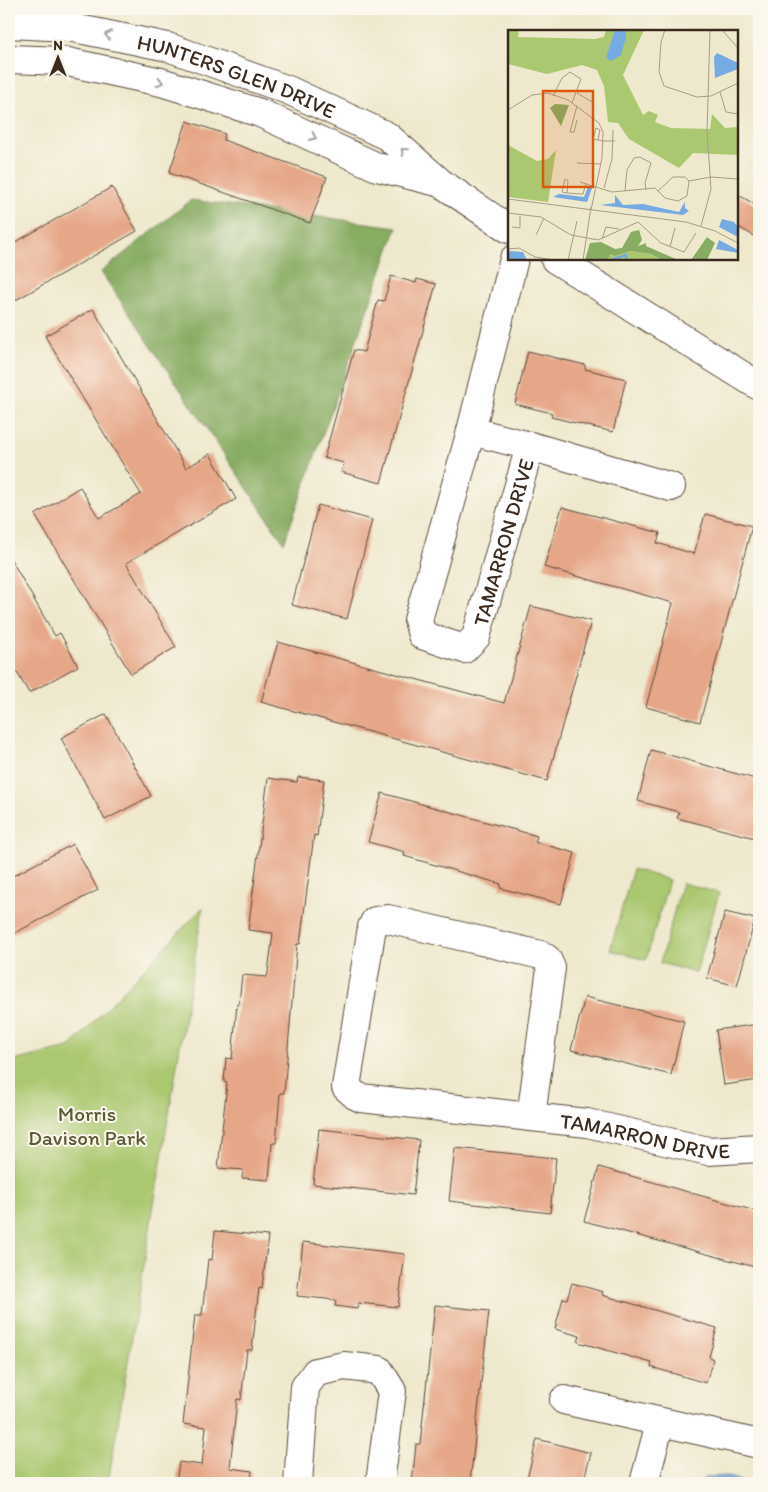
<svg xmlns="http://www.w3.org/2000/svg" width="768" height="1492" viewBox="0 0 768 1492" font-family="Itim,sans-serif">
	<rect width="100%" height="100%" fill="#fbf7ec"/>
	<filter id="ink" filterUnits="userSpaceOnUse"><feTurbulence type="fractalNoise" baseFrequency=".02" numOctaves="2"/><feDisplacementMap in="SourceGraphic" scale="10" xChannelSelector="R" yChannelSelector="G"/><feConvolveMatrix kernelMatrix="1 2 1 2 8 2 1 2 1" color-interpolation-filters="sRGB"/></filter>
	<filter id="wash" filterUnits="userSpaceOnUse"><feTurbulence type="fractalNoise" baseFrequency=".0096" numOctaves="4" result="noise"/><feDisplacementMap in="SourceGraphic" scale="20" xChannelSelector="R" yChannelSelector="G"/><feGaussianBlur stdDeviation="1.12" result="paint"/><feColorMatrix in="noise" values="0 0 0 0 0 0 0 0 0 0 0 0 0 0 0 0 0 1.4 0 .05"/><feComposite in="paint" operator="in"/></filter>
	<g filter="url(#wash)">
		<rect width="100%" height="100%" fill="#eee8cc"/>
		<path fill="#aac86f" stroke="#727946" d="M633,869l36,11 -23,80 -36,-10z
			M682,883l37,10 -23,80 -36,-10z
			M203,907l-95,576h-99v-421l60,-14z"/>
		<path fill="#87ac62" stroke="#616b40" d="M191,200l206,27 -113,316 -183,-271z"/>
		<path fill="#76aae3" stroke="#586a80" d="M727,1476l18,7h-49l12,-6z"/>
		<g id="blocks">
			<path fill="#e6a788" d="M187,121l38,13 -2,6 104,37 -17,46 -141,-50z
				M112,187l25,44 -128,73v-58z
				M737,194l22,13v32l-22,-13z
				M391,276l25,7 1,-4 19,5 -55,199 -40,-11 3,-9 -20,-5 30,-108 10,2 14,-52 6,1z
				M93,309l93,159 24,-14 26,45 -110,64 50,84 -45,27 -96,-159 45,-28 19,31 42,-24 -96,-158z
				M528,351l57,14v4l41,10 -13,53 -62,-15 1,-4 -37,-9z
				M318,505l54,15 -25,99 -55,-14z
				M562,507l98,26 -3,10 37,11 11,-40 47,12 -52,196 -54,-15 27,-104 -129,-36z
				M9,556l46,80 5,-3 18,33 -49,27 -20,-34z
				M531,606l60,15 -44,160 -286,-79 17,-60 226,61z
				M106,714l45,82 -46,24 -44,-82z
				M651,750l108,30v59l-82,-21 2,-6 -41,-11z
				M298,777l26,3 -7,56 -3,-1 -14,109h-3l-13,149h-4l-4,50h-4l-3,37 -27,-2 1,-8 -25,-2 9,-85 -3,-1 2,-24 6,1 5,-55h2l3,-29 25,2 1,-5 5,-39 -25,-3 20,-152 29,4z
				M382,793l155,43 -2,6 40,11 -14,51 -61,-16 1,-4 -97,-28 1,-4 -37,-10z
				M73,844l25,46 -89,46v-58z
				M725,912l30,7 -18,67 -30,-8z
				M585,997l99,24 -13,54 -100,-25z
				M759,1024v56l-35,5 -8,-55z
				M319,1129l100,11 -6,55 -100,-11z
				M455,1148l101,10 -6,55 -101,-12z
				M599,1167l160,45v56l-175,-47z
				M215,1231l53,5 -6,53 -3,-1 -7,62h-5l-6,50 -4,-1 -7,69 22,3 -1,12h-75l3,-21 23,3 4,-38 -23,-3 12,-109h7l6,-56 4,1z
				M303,1242l102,12 -7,53 -40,-4 -1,6 -22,-3 1,-6 -39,-4z
				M572,1283l31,9 -1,3 115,33 -8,29 4,2 -7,24 -55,-16 1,-4 -74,-21 2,-6 -25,-7 8,-31 4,1z
				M435,1305l54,6 -19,172h-58l4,-39h4z
				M537,1439l54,14 -8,30h-57z"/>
		</g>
	</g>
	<g filter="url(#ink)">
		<use href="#blocks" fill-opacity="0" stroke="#564638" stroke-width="1"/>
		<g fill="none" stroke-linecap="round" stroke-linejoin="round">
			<g stroke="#564638" stroke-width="30">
				<g id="street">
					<path id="s1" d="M9,24l60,3 99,20 120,43 99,46 54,47 68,46"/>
					<path d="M9,59l54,2 98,21 99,31 117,54 60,15"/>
					<path id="s2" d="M514,259l-43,172 -53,189 4,15 42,14 12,-12 54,-191"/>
					<path d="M555,259l204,127"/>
					<path d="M471,431l59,15 141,41"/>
					<path d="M388,919l153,36 6,4 4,9 -20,149 -170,-19 -6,-3 -9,-8 26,-160 3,-6z"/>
					<path id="s3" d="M531,1117l56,6 121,28 51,-3"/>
					<path d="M564,1400l195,44"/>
					<path d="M298,1483l7,-96 11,-15 28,-6 35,4 13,21 -12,92"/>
					<path d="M644,1483l16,-60"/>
				</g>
			</g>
			<use href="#street" stroke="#fff" stroke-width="28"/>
		</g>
		<defs><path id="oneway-chevron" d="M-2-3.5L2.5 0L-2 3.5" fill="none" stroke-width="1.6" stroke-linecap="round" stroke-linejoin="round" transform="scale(1.25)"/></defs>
		<g stroke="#a79f9a">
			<use href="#oneway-chevron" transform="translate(108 35) rotate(-168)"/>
			<use href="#oneway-chevron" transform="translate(160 82) rotate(15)"/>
			<use href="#oneway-chevron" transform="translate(313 137) rotate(25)"/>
			<use href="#oneway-chevron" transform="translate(404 151) rotate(-139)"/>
		</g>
	</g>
	<g text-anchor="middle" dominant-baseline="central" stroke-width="4" stroke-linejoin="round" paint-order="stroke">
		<g font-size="21" fill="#3b2a1e" stroke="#fbf7ec">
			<text stroke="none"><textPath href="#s1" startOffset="235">HUNTERS GLEN DRIVE</textPath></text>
			<text stroke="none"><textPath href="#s2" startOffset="549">TAMARRON DRIVE</textPath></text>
			<text stroke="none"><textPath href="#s3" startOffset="116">TAMARRON DRIVE</textPath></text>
		</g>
		<g font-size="21" fill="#5c5936" stroke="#fbf7ec">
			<text x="87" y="1113">Morris<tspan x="87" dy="24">Davison Park</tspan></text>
		</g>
	</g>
	<g transform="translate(508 30)">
		<rect width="230" height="230" fill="#eee8cc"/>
		<path d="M0,0h11l-1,7 77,2 9,-2 2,-7h38l-21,45 20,40 6,-4 9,4 -3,7 16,6 39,1 2,-15 13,14 13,-1v28l-45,-2 -14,15 -50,-29 -11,-16 -10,-1 -4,-36 -7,-16 -15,-5 -35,9 -39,-10zM0,115l29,16 11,-2 8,-9 -8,52 -40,-5zM123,221l20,3 12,6h-55l2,-6 5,2z" fill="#aac86f"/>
		<path d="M47,74l14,1 -8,21 -11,-18zM131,200l3,10 -4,6 8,-3v3l32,14h-15l-12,-6 -20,-3 -16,5 -5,-2 -2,6h-23l5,-17 11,-1 14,7 7,-1 9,-16zM199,207l8,6 -8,17h-16z" fill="#87ac62"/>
		<path d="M107,0h11v7l-5,18 -10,6 -5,-3zM209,23l21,10v6l-23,9 -1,-21zM80,157l4,1 -5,14 -34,-5 6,-3 25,3zM107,165l8,10 20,-1 36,8 6,-10v6l4,3 -6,4 -83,-10 15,-2zM214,189l12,3 4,5v10l-19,-10zM211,210l19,10v3l-22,-4zM0,221l15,1 4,8h-19z" fill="#76aae3"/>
		<path fill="none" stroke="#76aae3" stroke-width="2.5" d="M103,230l15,-5 1,5"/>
		<path fill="none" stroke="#a69c86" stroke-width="1" d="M157,0l-4,12 -2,30 5,14 33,11 14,-1 27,-13M214,0l16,18M212,62l6,20 12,2M69,63l17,10M45,66l9,-18 8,-6 11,7 -9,24M69,76l-7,26h4l3,-12M0,80l24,-15 16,-2 20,7 31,23 4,9 -1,26 -11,52M90,110l2,-10 -4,-2 -3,11 10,2h12M69,133l24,1M57,149l3,2 -1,12 -5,-1zM72,152l32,10 43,-4 10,10 13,3 9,-5 2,-15M96,158l8,-29 1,-29M117,161l2,-21 7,-12 6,-1 11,6 -6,20 1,7M150,161l15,-14h12l4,4 22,-4 27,2M59,163l16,1 3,-11M0,169l178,23 29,9 23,12M0,183l33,4 30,18 27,5 40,-18 23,21 23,9 12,-19M193,196l10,-37 -4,-58 3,-101M4,197l8,1v-12M28,205l8,-17M94,209l4,-12 13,2M162,217l5,-19M0,219l11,-1 16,9 19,3M60,230l9,-39M75,230l8,-53"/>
		<path fill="#df570d" fill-opacity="0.15" stroke="#df570d" stroke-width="2.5" d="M35,61h50v96h-50z"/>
		<rect width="230" height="230" fill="none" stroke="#3b2a1e" stroke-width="2.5"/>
	</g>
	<rect width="768" height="1492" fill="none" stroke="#fbf7ec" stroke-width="30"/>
	<g transform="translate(58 58)" stroke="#fbf7ec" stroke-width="4" paint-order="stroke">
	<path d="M0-4L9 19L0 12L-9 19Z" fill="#3b2a1e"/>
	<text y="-8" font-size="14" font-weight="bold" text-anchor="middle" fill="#3b2a1e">N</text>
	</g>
</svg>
